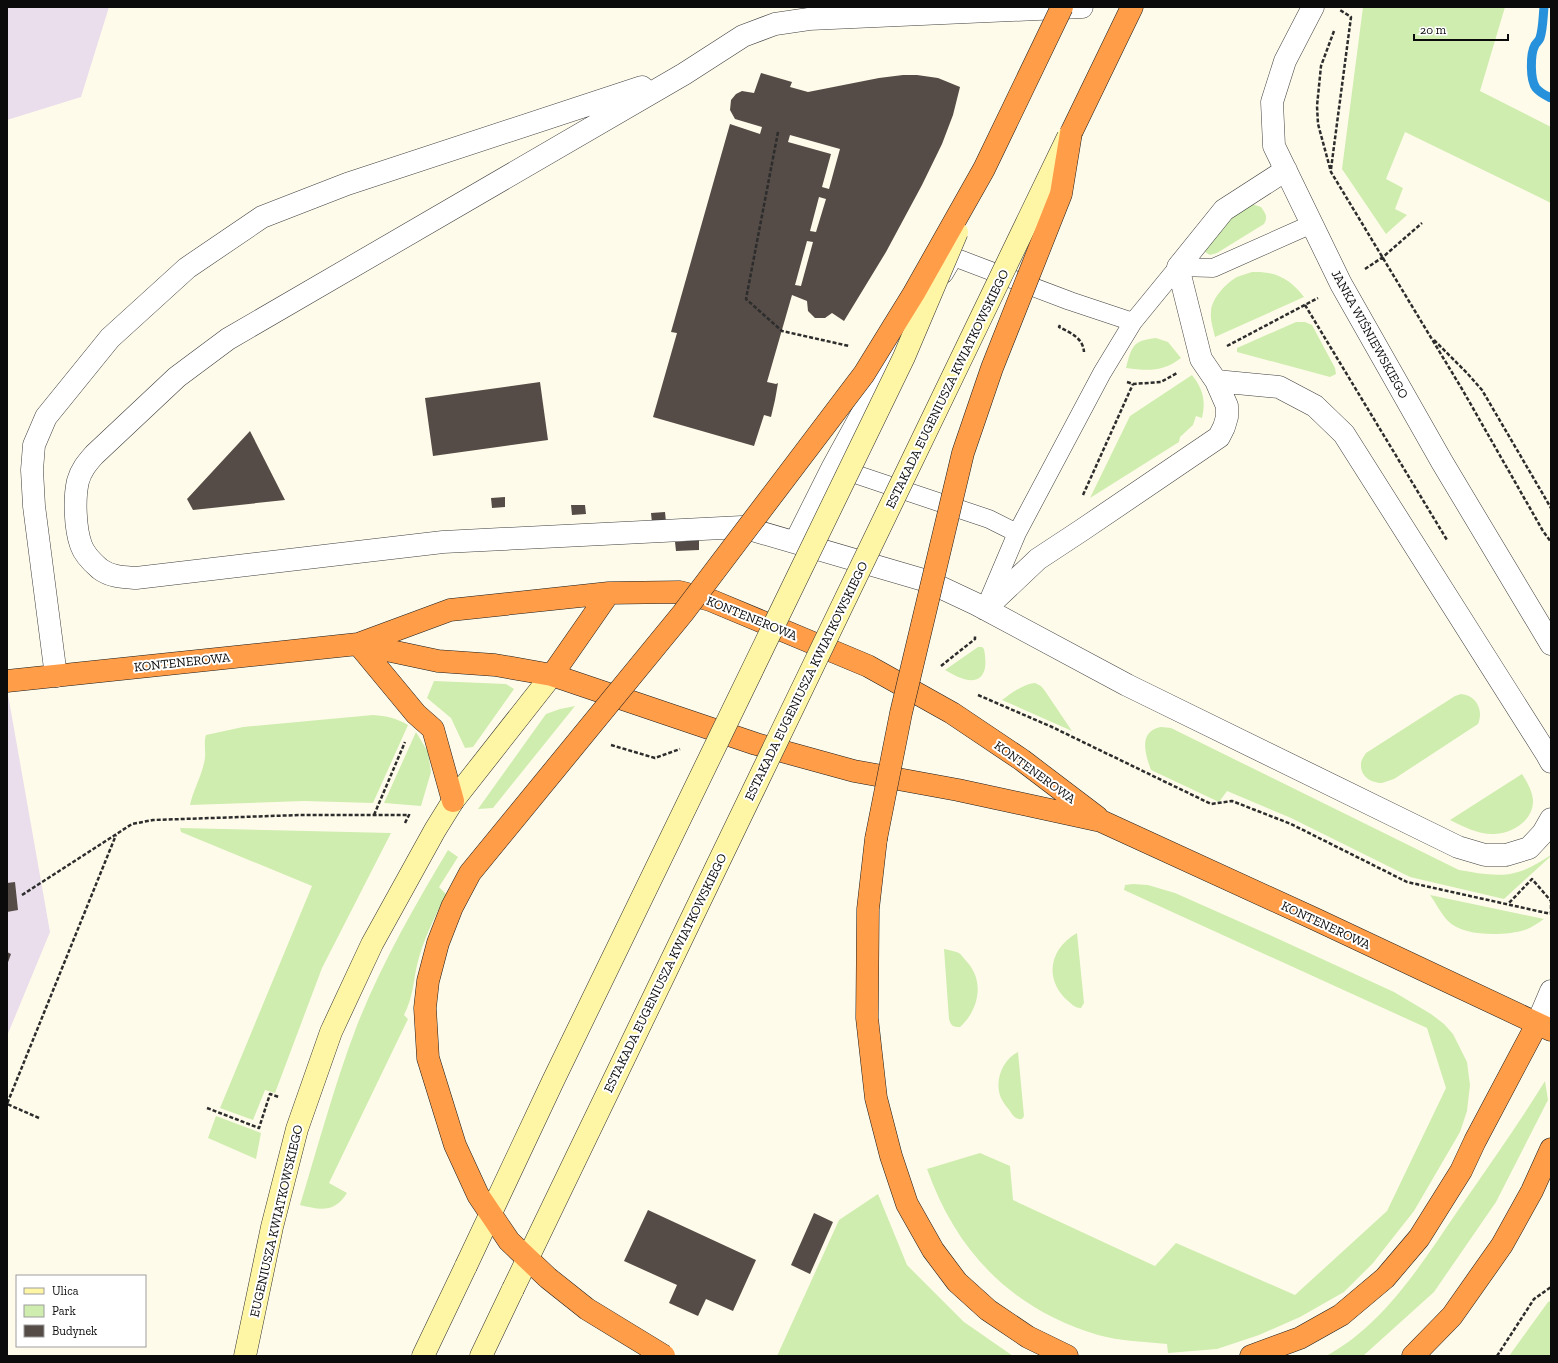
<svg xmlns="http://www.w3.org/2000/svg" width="1558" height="1363" viewBox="0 0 1558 1363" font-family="'Zilla Slab',serif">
	<rect width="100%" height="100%" fill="#fffbea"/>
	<path fill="#eadeec" d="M7,7h102l-28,90 -74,23z
		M7,689l43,243 -43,104z"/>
	<path fill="#cfedaf" d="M1363,7h142l-25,84 71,36v76l-146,-71 -19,47 17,9 -8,21 12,6 -21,19 -44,-65z
		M1252,204l9,3c5,7 7,10 3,17l-47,29 -7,2 -5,-3 1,-4 19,-21 4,-8z
		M1252,272c24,-1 38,7 52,25l-89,40c-2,-9 -5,-17 -4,-25 0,-13 15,-29 26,-35 4,-2 10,-3 15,-5z
		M1296,322h9l7,3 23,43 1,6 -6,3 -93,-25v-4z
		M1156,338l12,4 13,16c-18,14 -33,13 -55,10 6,-22 6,-27 30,-30z
		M1192,375c11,14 14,25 10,43l-6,-2 -3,9 -13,12 -1,5 -89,56 40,-82z
		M978,647h4l2,2c1,5 2,13 1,19 -5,22 -28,9 -40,2z
		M434,681l72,3 8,5 -41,58 -8,1 -14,-30 -24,-20z
		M1035,683l6,3 4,5 27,40 -70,-31c10,-7 21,-16 33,-17z
		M1461,694c15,1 23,16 17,30l-84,55c-4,1 -8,3 -12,4 -11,0 -22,-7 -21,-19 0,-4 3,-8 5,-11l89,-57z
		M575,706l-82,102 -15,1 68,-95 14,-5z
		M373,715c14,1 23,3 35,10l-35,78 -69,-2 -114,4c3,-14 11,-28 14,-42 3,-10 -1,-19 2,-28l37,-8z
		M1161,727l10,1 288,142c19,3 40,8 59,2 12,-3 23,-11 33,-17v1l-47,43 -94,-22 -119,-59 -64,-27 -8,11 -68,-32c-6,-16 -13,-39 10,-43z
		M416,732l12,20 3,20 -10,34 -37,-3z
		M1522,774c5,8 10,16 11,26 1,20 -20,33 -38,34 -16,1 -31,-7 -45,-14z
		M180,828l211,5 -69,135 -47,125 -10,-3 -12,30 -33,-12 92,-222 -131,-54z
		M448,850l10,7 -19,30 7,7c-11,23 -23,46 -29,71 -4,19 -4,32 -13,50l4,4 -79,164 18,10c-12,20 -27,17 -47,12 18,-59 34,-119 56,-177 24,-62 58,-121 92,-178z
		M1133,884l15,1 27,8 97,43 122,56 37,22 13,10 9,10 14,28 3,23 -3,26 -7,21 -46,79 -41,52 -29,29 -44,25 -41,18 -42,14 -49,4 -1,-9c-22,-2 -47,-3 -69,-9 -86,-26 -141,-82 -171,-166l53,-16 30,13 3,34 142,66 21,-23 119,52 92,-84 59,-123 -19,-60 -303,-138 1,-5z
		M1430,895l114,24c-6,4 -13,9 -19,11 -20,6 -62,7 -77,-9 -7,-7 -12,-18 -18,-26z
		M1077,933l7,70 -3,5c-6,0 -8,-3 -13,-7 -25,-22 -18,-53 9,-68z
		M944,949c5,1 11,2 15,4 3,2 6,7 9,10 17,20 10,48 -8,64 -7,0 -9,-1 -11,-8z
		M1018,1052l6,64 -2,3c-6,1 -9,-3 -12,-8 -3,-4 -7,-8 -9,-13 -7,-17 1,-38 17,-46z
		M1545,1081l3,19 -52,102 -62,90 -71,64h-37c58,-31 96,-93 133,-147 29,-42 59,-84 86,-128z
		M216,1116l45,17 -5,26 -48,-21z
		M878,1194l29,71 57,57 49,34h-236l62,-136z
		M1551,1301v55h-42l39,-54z"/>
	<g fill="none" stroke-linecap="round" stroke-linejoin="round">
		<path stroke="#2792db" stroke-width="9" d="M1544,7c-1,10 -1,22 -4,31 -1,3 -4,5 -5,7 -5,9 -5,35 1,43 4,5 9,7 15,10"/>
	</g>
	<path fill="#554c47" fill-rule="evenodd" d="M761,73l31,9 -2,5 18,5 71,-14 24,-3h14l21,3 22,9 -7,28 -11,29 -20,41 -36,67 -42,69 -12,-8 -7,5h-10l-7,-7 -1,-10 -15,-6 -25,87 9,2 2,-1 -3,17 -4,17 -7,-2 -10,31 -101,-29 24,-84 -6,-1 59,-208 30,10 2,-7 -27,-8 -5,-9 1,-10 5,-6 6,-3 12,2zM790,135l50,14 -11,40 -7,-2 9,-33 -43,-12zM819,197l7,2 -10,33 -6,-1zM807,241l6,1 -12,44 -6,-1z
		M540,382l8,58 -115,16 -8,-58z
		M250,431l35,69 -92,10 -6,-11z
		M505,497v10l-13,1 -1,-10z
		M571,505h14l1,9 -14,1z
		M665,512l1,10 -14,1 -1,-10z
		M699,540v10l-23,1 -1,-9z
		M15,882l3,28 -11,2v-29z
		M7,952l4,2 -4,11z
		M648,1210l108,50 -23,51 -27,-12 -8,17 -29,-13 8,-18 -53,-24z
		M814,1213l19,9 -23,52 -19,-9z"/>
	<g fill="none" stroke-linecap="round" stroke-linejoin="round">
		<g stroke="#3e3e3e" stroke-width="19">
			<path id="lane" d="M944,274l10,-17 116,44 63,21
				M904,338l-21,33 -52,95 158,53 28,14
				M793,542l38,-76
				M986,606l31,-73 85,-160 31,-51 45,-55 35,1 99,-44"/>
		</g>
		<g stroke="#3e3e3e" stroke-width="23">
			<path id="street" d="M1082,7l-273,12 -34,5 -32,12 -59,38 -456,265 -51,38 -83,78c-7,8 -13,15 -16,26 -4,17 -3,47 3,64 3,9 12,18 19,24 11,8 23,8 36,9l307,-36 299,-15 185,54 49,23 151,81 331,162 27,8h21l23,-7 14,-15 8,-14
				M1313,7l-28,54 -13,41 2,44 67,138 101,178 109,182
				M1216,381l63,6 36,19 29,28 202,319 5,9
				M985,609l53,-50 44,-29 137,-93 5,-10 3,-10v-11l-11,-25 -15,-22 -23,-92 46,-57 62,-40
				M56,676l-22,-170 -2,-36 2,-25 12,-28 64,-79 77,-70 75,-51 85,-33 295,-97
				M1537,1024l14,-33"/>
		</g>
		<g stroke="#2d2d2d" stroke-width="23">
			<path id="secondary" d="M245,1356l27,-129 25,-98 34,-97 41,-88 63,-114 18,-29 99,-126
				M423,1356l43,-90
				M481,1356l32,-67"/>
		</g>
		<g stroke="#1c1c1c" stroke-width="23">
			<path id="highway" d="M1071,133l61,-126
				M358,644l80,17 57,4 57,10 204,69 98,27 104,19 143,31 214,98 236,111
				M358,644l58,70 17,15 20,72
				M552,675l57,-82
				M7,681l351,-37 92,-34 159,-17 71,-1 30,8 158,66 84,47 70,47 75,57
				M876,839l-8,70 -1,109 9,80 15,58 16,48 26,46 24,32 31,28 40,27 39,19
				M1251,1356l49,-18 41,-23 44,-37 34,-40 42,-67 14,-30 62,-117
				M1413,1356l39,-40 50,-71 30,-54 19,-42"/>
		</g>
		<path stroke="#2d2d2d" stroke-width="2.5" stroke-dasharray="4 2" stroke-linecap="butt" d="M1334,31l-13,35 -4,40 1,18 13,48 131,217 81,142 8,11
			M778,132l-32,167 36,32 67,15
			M1331,169l20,-152 -11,-7
			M1365,269l18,-12 39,-34
			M1305,305l142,235
			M1060,325l-1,2c12,6 24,11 25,25
			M1434,340l33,33 15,17 69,118
			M1227,346l91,-48
			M1127,382l6,2 28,-2 16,-9
			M1083,495l50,-111
			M941,666l34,-27v-3
			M978,695l74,32 159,77 21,-3 59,23 116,58 144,32v-13l-19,-22 -24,25
			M611,745l44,13 25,-9
			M374,815l31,-73
			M405,823l4,-8 2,2
			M22,895l110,-71 21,-4 147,-5h109
			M207,1108l52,20 11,-34 9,3
			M39,1118l-32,-14 109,-269
			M1497,1356l37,-57 17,-12"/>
		<use href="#lane" stroke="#fff" stroke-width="18"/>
		<use href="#street" stroke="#fff" stroke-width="22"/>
		<use href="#secondary" stroke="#fff6a5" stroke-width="22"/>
		<use href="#highway" stroke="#ff9d48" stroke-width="22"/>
		<g stroke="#2d2d2d" stroke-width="23" stroke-linecap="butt">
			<path id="secondary-bridge" d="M466,1266l87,-185 351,-724 53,-125
				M513,1289l555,-1152"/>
		</g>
		<g stroke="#1c1c1c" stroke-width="23" stroke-linecap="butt">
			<path id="highway-bridge" d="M876,839l25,-126 62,-260 29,-85 69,-174 10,-61
				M664,1356l-77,-47 -39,-31 -39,-37 -31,-46 -23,-50 -27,-87 -3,-50 3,-27 10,-38 14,-36 18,-34 213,-260 181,-239 50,-81 70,-124 78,-162"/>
		</g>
		<use href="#secondary-bridge" stroke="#fff6a5" stroke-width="22"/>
		<use href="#highway-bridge" stroke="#ff9d48" stroke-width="22"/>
	</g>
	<g text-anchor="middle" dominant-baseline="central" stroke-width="4" stroke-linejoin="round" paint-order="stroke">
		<g font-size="13" fill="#0b0b0b" stroke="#fff">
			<text transform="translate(1370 334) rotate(61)">JANKA WIŚNIEWSKIEGO</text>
			<text transform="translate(947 389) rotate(-64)">ESTAKADA EUGENIUSZA KWIATKOWSKIEGO</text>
			<text transform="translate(752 618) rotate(22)">KONTENEROWA</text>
			<text transform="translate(182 662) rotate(-6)">KONTENEROWA</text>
			<text transform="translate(806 681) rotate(-64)">ESTAKADA EUGENIUSZA KWIATKOWSKIEGO</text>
			<text transform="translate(1035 772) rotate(36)">KONTENEROWA</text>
			<text transform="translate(1326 925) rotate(25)">KONTENEROWA</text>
			<text transform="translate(665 973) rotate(-64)">ESTAKADA EUGENIUSZA KWIATKOWSKIEGO</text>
			<text transform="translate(276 1221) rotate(-77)">EUGENIUSZA KWIATKOWSKIEGO</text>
		</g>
	</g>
	<rect width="1558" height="1363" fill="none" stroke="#0b0b0b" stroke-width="16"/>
	<rect x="16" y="1275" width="130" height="72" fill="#ffffff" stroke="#9d9d9d"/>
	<rect x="24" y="1288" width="20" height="6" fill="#fff6a5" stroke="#9d9d9d"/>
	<text x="52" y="1295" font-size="12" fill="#0b0b0b">Ulica</text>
	<rect x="24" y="1305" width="20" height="12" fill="#cfedaf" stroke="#9d9d9d"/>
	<text x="52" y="1315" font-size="12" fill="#0b0b0b">Park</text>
	<rect x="24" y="1325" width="20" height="12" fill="#554c47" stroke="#9d9d9d"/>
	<text x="52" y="1335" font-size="12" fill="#0b0b0b">Budynek</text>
	<path d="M1414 34v6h94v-6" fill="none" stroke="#0b0b0b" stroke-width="2"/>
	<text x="1420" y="34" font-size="12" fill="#0b0b0b" stroke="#ffffff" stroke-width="3" paint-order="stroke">20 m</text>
</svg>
